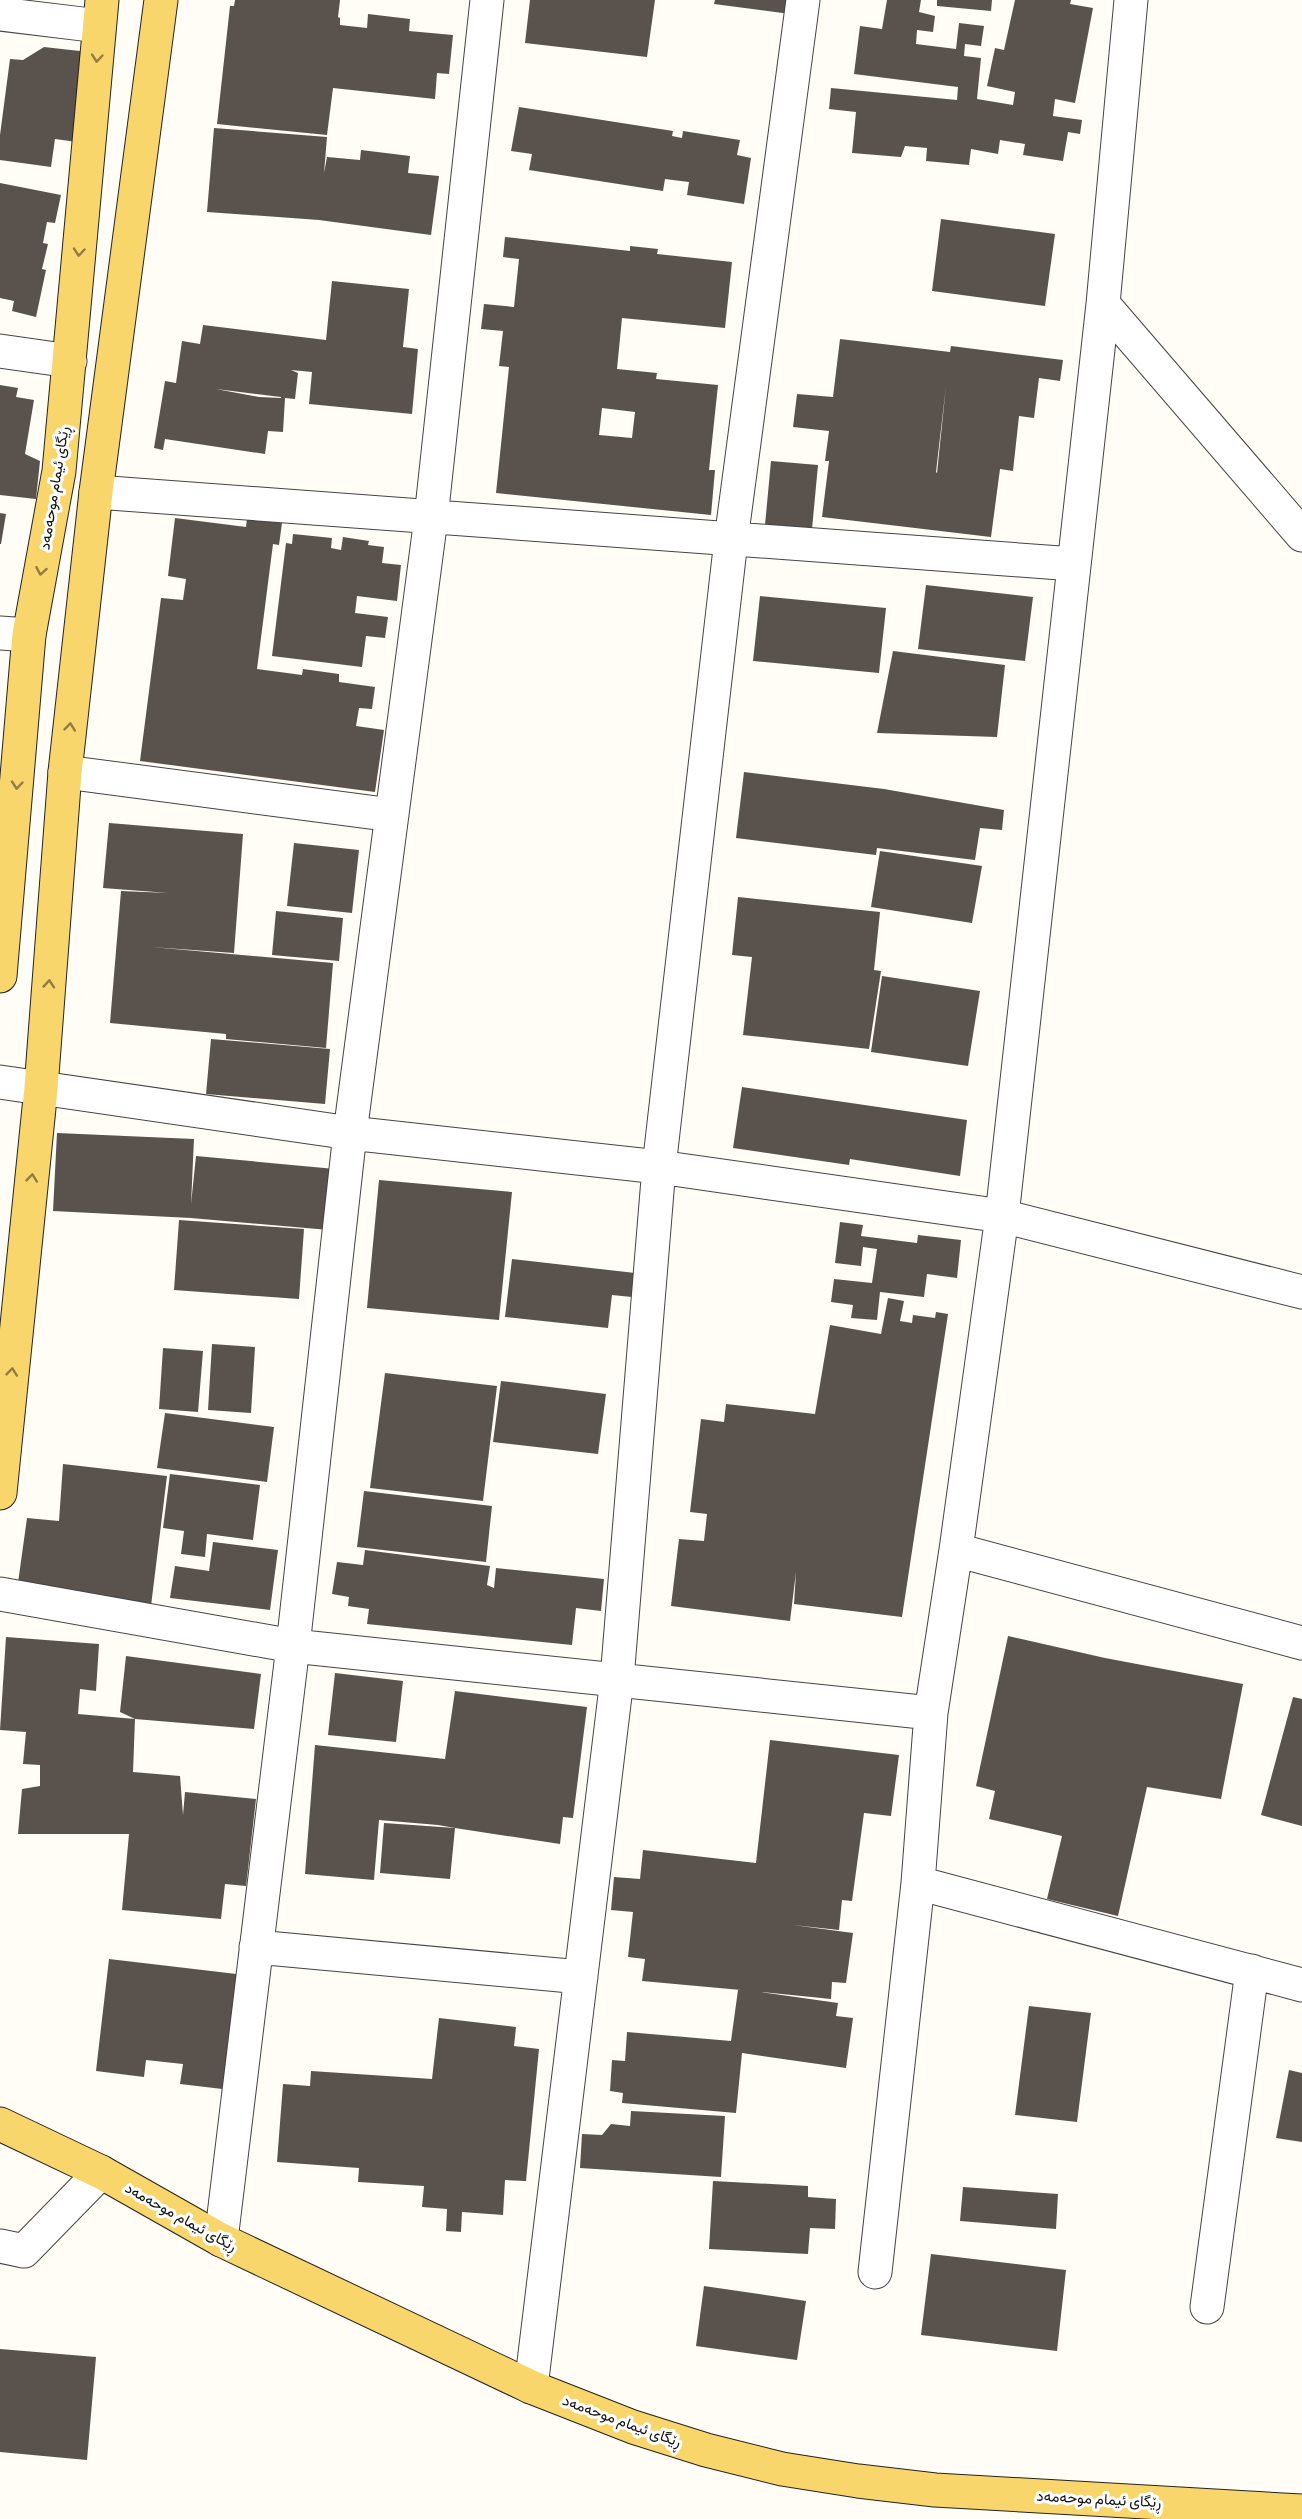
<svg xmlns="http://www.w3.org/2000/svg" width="1302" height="2519" viewBox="0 0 1302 2519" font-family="Bitter,Vazirmatn,serif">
	<rect width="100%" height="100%" fill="#fffdf5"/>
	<path fill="#5a524d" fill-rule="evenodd" d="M235,0h105l-2,17 2,1v7l27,3 1,-14 42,5 -1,12 44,4 -4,39 -12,-1 -2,26 -102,-11 -6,47 -110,-11 13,-118h4z
		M530,0h125l-8,57 -122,-14z
		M715,0h78l-3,14 -76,-10z
		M887,0h34l-2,12 16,4 -2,16 -16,-2 -1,14 40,5 3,-26 25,3 -3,20 -16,-2 -1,12 17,2 -4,41 36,6 2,-13 -28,-6 8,-38 9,2 11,-50h56l-1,4 23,4 -18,95 -20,-4 -2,17 29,4 -2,14 -12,-2 -5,29 -40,-6 2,-11 -25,-4 -2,14 -27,-5 -2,16 -43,-4 1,-13 -22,-2 -4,11 -49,-4 4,-41 -27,-3 2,-21 126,12 1,-13 -104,-13 6,-48 22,3z
		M937,0h55l-1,11 -54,-5z
		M44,47l45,5 -12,90 -22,-3 -4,28 -51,-7v-25l10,-76 13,1z
		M519,107l154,24 -1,5 10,2 1,-7 57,9 -3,15 14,3 -7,46 -57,-9 2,-13 -24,-3 -2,12 -134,-21 3,-16 -21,-3z
		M214,128l113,9 -3,36 3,-16 33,3 1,-10 49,6 -2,17 31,3 -8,59 -112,-15 -112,-8z
		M0,183l61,12 -6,28 -8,-1 -4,21 5,1 -6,25 4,1 -10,47 -24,-6 2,-10 -14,-3z
		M941,219l114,15 -10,72 -113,-15z
		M505,237l125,14v-5l28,3 -1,5 75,8 -7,66 -103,-10 -5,51 40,4 -1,6 62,6 -9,85h6l-4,45 -215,-22 13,-126 -10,-1 4,-35 -22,-2 3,-25 30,3 5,-48 -16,-2zM602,408l33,4 -3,26 -33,-3z
		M332,281l77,8 -6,58 15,2 -6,65 -103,-10 3,-32 -21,-2 7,3 -3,26 -10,-1 -2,34 -15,-1 -3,23 -100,-15 -2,11 -9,-2 11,-67 11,2 6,-42 18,3 3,-19 123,15zM216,389l65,8v1l-22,-1z
		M840,339l110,13 1,-6 112,14 -3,21 -21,-3 -5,40 -15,-2 -6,55 -13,-2 -9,68 -169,-20 7,-56h-4l4,-30 -36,-4 4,-33 36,3zM946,386l-9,87 -1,-1z
		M0,385l18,3 -2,9 18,3 -9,54 15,7 -4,38 -36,-4z
		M771,461l47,4 -6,64 -47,-4z
		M0,513l6,1 -5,30h-1z
		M175,518l71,9 1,-9 35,5 -3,22 -6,-1 -16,125 45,6 1,-6 36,5v8l36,5 -3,22 -13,-1 -3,18 28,4 -9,62 -235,-31 21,-163 22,2 3,-21 -18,-3z
		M293,534l39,4 -1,10 10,2 2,-13 26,4 -1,4 16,2 -2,16 19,2 -4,36 -40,-5 -2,17 33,4 -3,21 -19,-2 -4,31 -90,-11 14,-113 6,1z
		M926,585l107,12 -8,64 -107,-12z
		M760,596l126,12 -7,65 -126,-12z
		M893,651l112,14 -8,72 -120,-4z
		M744,772l140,17 120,21 -2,20 -22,-2 -5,32 -98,-12 -1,7 -140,-17z
		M109,823l134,11 -9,119 -83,-6 182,16 -7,85 -100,-9v-5l-116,-11 11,-132 47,2 -65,-5z
		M294,843l65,7 -7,63 -65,-7z
		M880,851l102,15 -10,57 -101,-16z
		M738,897l142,15 -6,58 7,1 -12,78 -126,-14 9,-78 -20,-2z
		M276,911l67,7 -4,43 -67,-6z
		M882,976l98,15 -12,75 -97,-14z
		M211,1039l119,10 -5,55 -119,-10z
		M742,1087l225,33 -7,56 -110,-17 -1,6 -116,-17z
		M57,1133l137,6 -3,65 5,-48 139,13 -6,61 -138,-12 -138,-7z
		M379,1180l133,12 -13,128 -132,-12z
		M179,1220l125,9 -5,70 -125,-9z
		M840,1222l23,3 -2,11 56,7 1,-8 43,5 -4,38 -30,-4 -3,23 -44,-5 -3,28 -26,-2 2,-13 -22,-3 3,-23 38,4 5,-34 -14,-2 -2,19 -26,-3z
		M512,1259l123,14 -3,24 -20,-2 -4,33 -103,-11z
		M888,1298l16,3 -4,20 12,2 1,-8 22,3 1,-6 12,2 -46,303 -108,-13 2,-32 -6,49 -119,-15 8,-67 25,2 3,-27 -17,-2 11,-93 23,3 2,-18 89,10 15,-89 51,9z
		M212,1344l43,3 -4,66 -43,-3z
		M163,1348l40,3 -5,61 -39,-3z
		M385,1373l112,13 -14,115 -113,-13z
		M501,1381l105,13 -8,60 -105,-12z
		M165,1413l109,14 -7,55 -110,-14z
		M63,1464l104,12 -16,130 -134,-16 10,-72 32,3z
		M170,1474l90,11 -7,55 -46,-6 -2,23 -24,-3 3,-23 -21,-3z
		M364,1491l128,15 -6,56 -129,-15z
		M213,1542l65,8 -8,60 -100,-12 5,-32 34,5z
		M365,1550l125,16 -3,19 7,3 2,-20 108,11 -3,32 -25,-3 -4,37 -205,-21 2,-15 -21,-3 1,-9 -17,-3 5,-32 26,3z
		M1008,1636l97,22 138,26 -22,115 -74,-12 -29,129 -71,-17 15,-63 -73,-17 6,-28 -19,-5z
		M6,1637l93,7 -3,47 -16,-2 -2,25 57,5 -2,53 47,4 3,39 2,-23 71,7 -10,87 -21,-2 -4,35 -99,-9 7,-76h-111l4,-45 18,-3v-21l-17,-1 3,-32 -26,-2z
		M126,1656l135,18 -7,55 -119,-10 -15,-7z
		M335,1673l68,8 -7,61 -68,-7z
		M455,1691l132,16 -14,111 -10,-1 -3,27 -105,-16 -5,51 -70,-6 4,-50 71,5 -17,-3 -59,-5 -5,60 -69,-6 10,-129 130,14z
		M1293,1697l9,2v127l-41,-11z
		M770,1740l129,15 -8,61 -27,-3 -12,88 -10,-1 -3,30 -46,-5 60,8 -7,50 -14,-1 -1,17 -70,-7 77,11 -2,13 17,2 -7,50 -104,-15 -6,60 -114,-10 1,-10 -13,-2 2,-31 13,1 2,-29 104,9 7,-51h3l-99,-9 3,-22 -17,-2 5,-45 -22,-2 3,-33 26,2 3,-29 113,13z
		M109,1959l136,16 -14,115 -51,-6 3,-20 -37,-4 -2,17 -48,-6z
		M1029,2006l62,7 -14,109 -62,-7z
		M439,2018l77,9 -2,19 25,3 -13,132 -21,-1 -2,35 -41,-3 -1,20 -15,-1 1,-22 -25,-2 2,-21 -66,-4 1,-14 -82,-6 6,-78 27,2 1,-15 121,8z
		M1289,2070l13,3v69l-26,-4z
		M631,2111l94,5 -4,61 -141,-9 2,-34 20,1 9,-11 19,2z
		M713,2181l95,5v11l28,2 -1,30 -25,-1 -2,26 -99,-5z
		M963,2187l95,7 -2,35 -96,-8z
		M931,2254l135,16 -9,81 -136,-16z
		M704,2286l102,15 -9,59 -101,-14z
		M0,2349l96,8 -9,103 -87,-8z"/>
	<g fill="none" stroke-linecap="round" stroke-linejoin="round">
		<g stroke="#444" stroke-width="35">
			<path id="minor" d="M0,14l99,12
				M1103,304l199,231
				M0,351l70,10
				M96,492l978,72
				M0,633l29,2
				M65,772l327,43
				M0,1082l350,51 309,34 343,49 300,76
				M956,1550l346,93
				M0,1594l293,52 638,67
				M918,1883l384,102
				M256,1947l325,30
				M221,2240l72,-594 57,-513 81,-615 56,-518
				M0,2246l24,5 77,-79
				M875,2272l43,-389 13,-170 25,-163 46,-334 101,-912 28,-304
				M1207,2307l45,-336
				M531,2387l86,-708 42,-512 72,-627 72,-540"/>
		</g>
		<g stroke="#222" stroke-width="35">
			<path id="major" d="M0,976l29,-341 30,-164 43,-471
				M0,1493l41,-405 24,-316 31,-280 65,-492
				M0,2124l101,48 120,68 310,147 102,40 73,23 76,19 76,12 77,9 367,21"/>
		</g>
		<use href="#minor" stroke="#fff" stroke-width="33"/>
		<use href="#major" stroke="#f9d66b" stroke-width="33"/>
	</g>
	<defs><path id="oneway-chevron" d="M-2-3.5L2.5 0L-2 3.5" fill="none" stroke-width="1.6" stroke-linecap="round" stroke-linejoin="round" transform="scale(1.5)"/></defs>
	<g stroke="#917d42">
		<use href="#oneway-chevron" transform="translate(97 58) rotate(95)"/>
		<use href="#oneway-chevron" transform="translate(79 252) rotate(95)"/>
		<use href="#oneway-chevron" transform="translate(41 571) rotate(100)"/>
		<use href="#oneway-chevron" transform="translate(70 727) rotate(-84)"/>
		<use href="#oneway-chevron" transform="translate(17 785) rotate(95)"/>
		<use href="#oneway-chevron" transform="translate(49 984) rotate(-86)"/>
		<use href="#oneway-chevron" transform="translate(32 1178) rotate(-84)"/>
		<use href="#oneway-chevron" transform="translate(12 1372) rotate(-84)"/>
	</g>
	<g text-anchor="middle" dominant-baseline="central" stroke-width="6" stroke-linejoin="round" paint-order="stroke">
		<g font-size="15" fill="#111" stroke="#fff">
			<text transform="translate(54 488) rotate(-81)">ڕێگای ئیمام موحەمەد</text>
			<text transform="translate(181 2217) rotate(29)">ڕێگای ئیمام موحەمەد</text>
			<text transform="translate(622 2421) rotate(20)">ڕێگای ئیمام موحەمەد</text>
			<text transform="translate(1099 2499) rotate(3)">ڕێگای ئیمام موحەمەد</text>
		</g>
	</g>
</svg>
